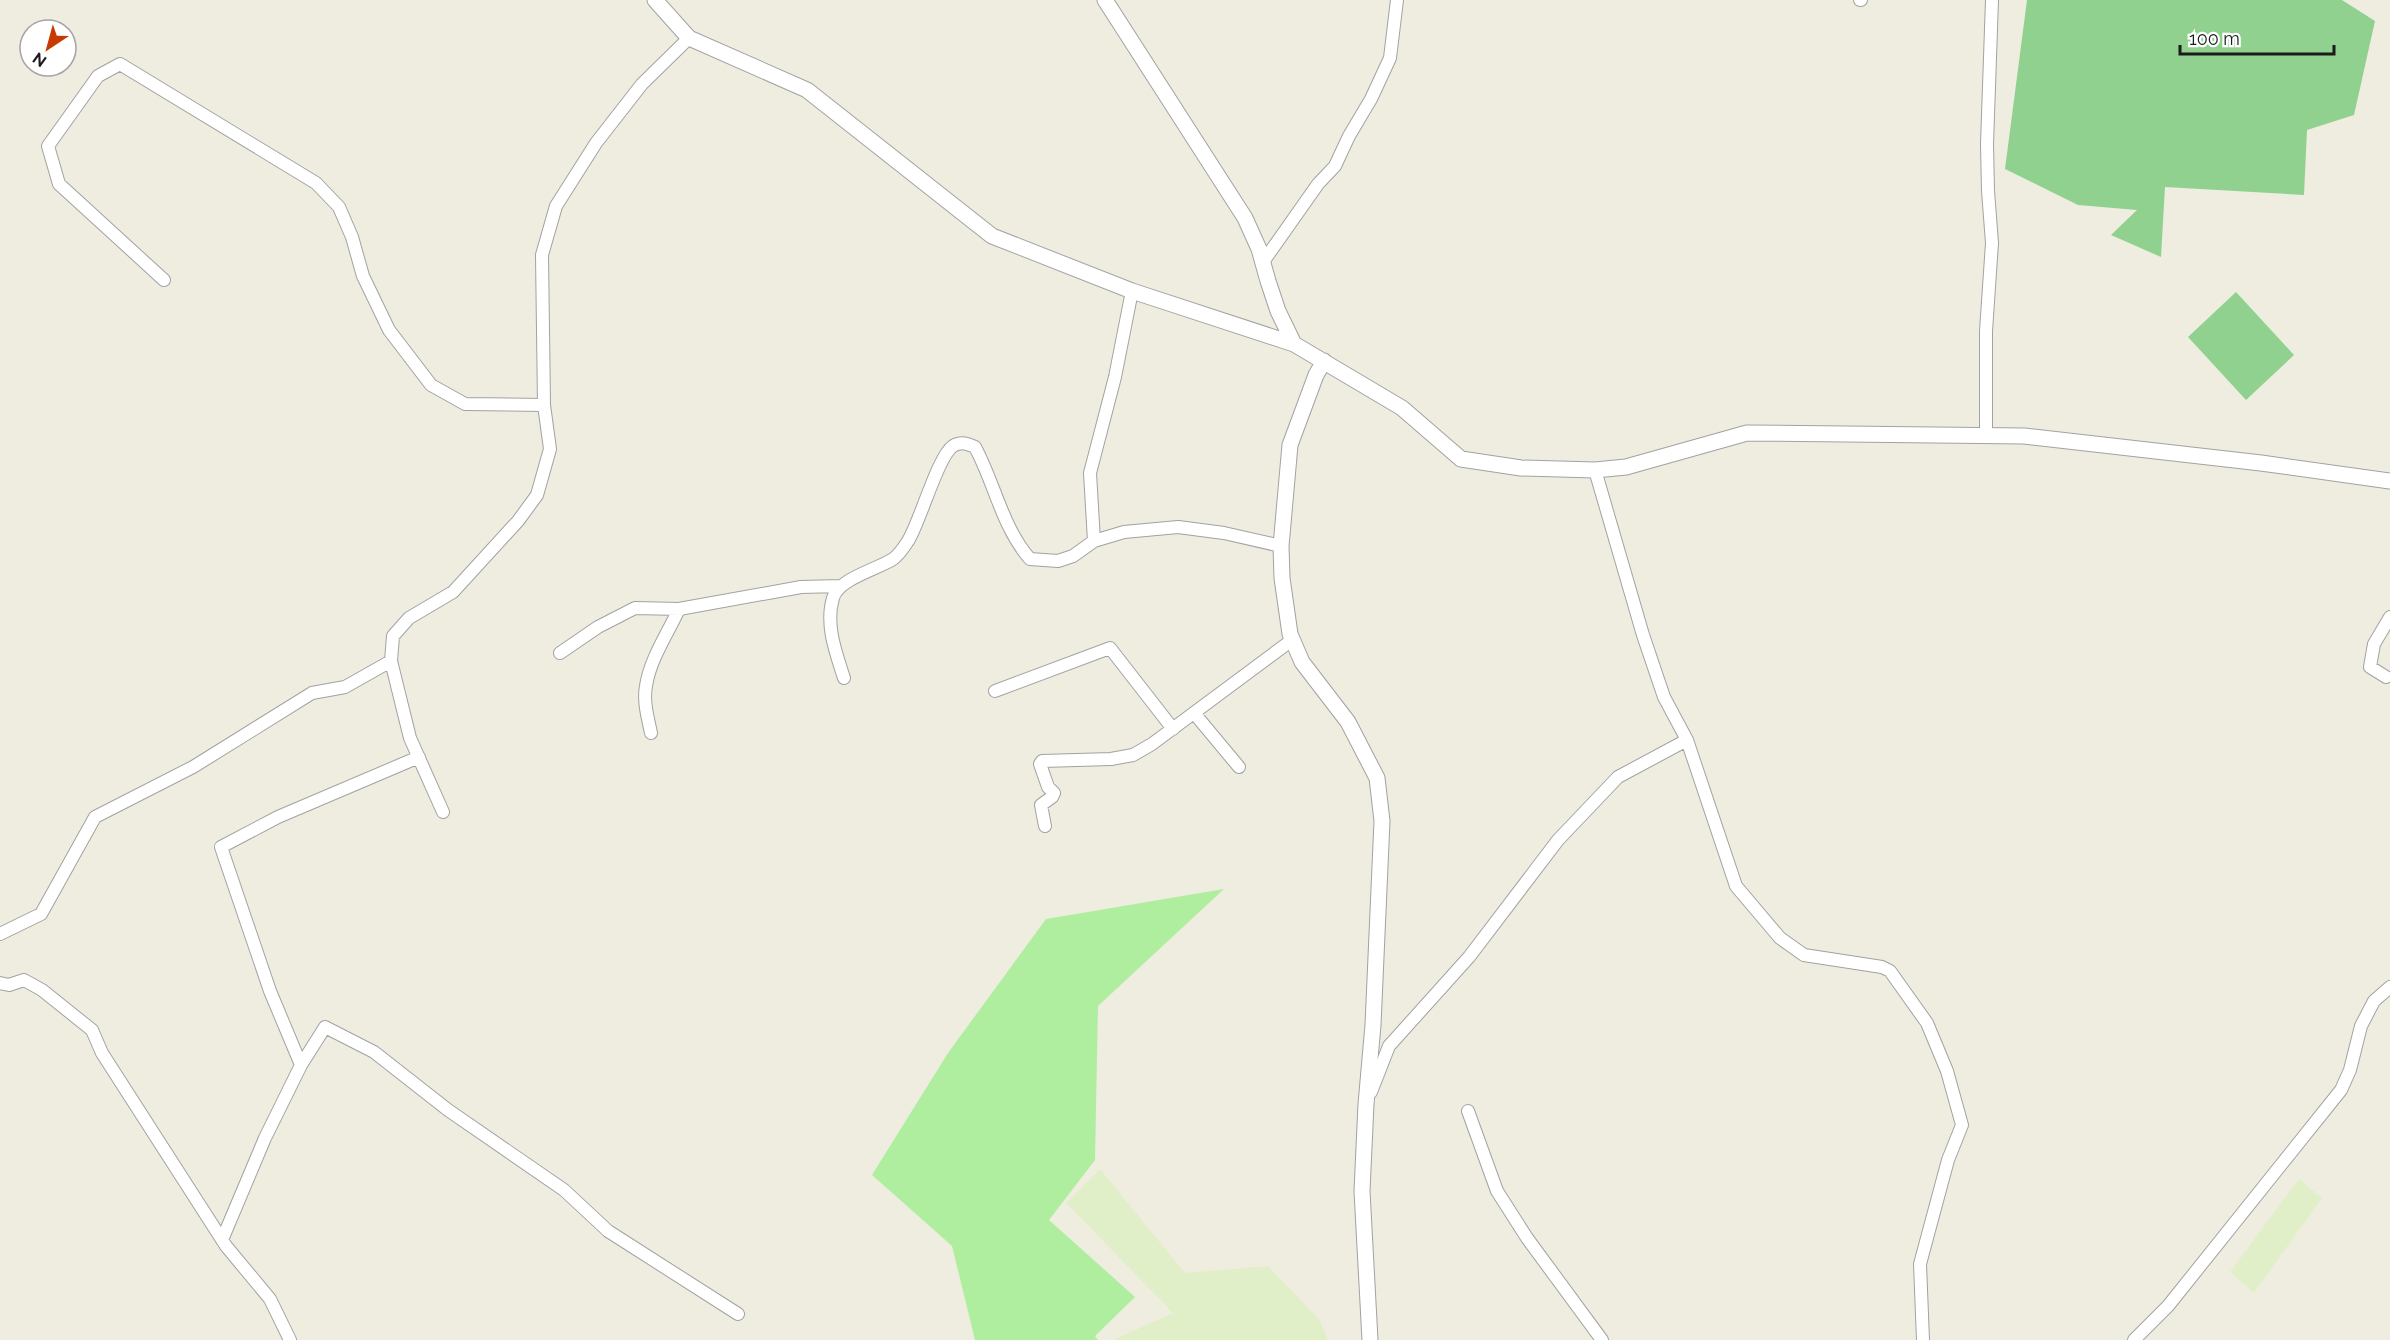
<svg xmlns="http://www.w3.org/2000/svg" width="2390" height="1340" viewBox="0 0 2390 1340" font-family="Raleway,sans-serif">
	<rect width="100%" height="100%" fill="#eeeddf"/>
	<path fill="#e1efc8" d="M1100,1169l85,104 83,-7 51,53 9,21h-211l-2,-1 58,-26 -107,-110z
		M2299,1179l23,19 -68,95 -24,-21z"/>
	<path fill="#afee9f" d="M1224,889l-126,117 -3,154 -46,60 86,77 -40,39 3,4h-123l-23,-94 -80,-71 76,-122 98,-134z"/>
	<path fill="#90d190" d="M2027,0h315l33,21 -21,94 -47,15 -3,65 -139,-8 -4,70 -50,-22 26,-25 -59,-5 -73,-36z
		M2236,292l58,63 -48,45 -58,-63z"/>
	<g fill="none" stroke-linecap="round" stroke-linejoin="round">
		<g stroke="#a2a2a2" stroke-width="14">
			<path id="minor" d="M1860,0h1
				M1263,262l55,-78 17,-18 14,-30 22,-37 19,-41 7,-58
				M164,280l-105,-96 -11,-38 50,-70 22,-12 196,119 23,24 13,30 11,39 26,54 42,55 34,19 79,1
				M1986,435v-104l6,-88 -4,-52 -1,-47 5,-144
				M1595,470l48,165 21,62 23,43 49,146 44,52 24,17 78,12 8,4 37,52 20,48 15,54 -14,35 -28,104 3,76
				M1094,541l-4,-68 25,-96 17,-86
				M560,653l38,-26 37,-19 44,1 122,-22 39,-1
				M2386,677l-16,-10 4,-23 16,-27
				M844,678c-8,-25 -19,-53 -11,-80 5,-19 45,-29 60,-39 6,-4 11,-12 15,-18 12,-19 30,-85 45,-95 8,-5 15,-2 22,1 20,37 27,80 55,112l28,2 15,-5 21,-15 30,-9 54,-5 46,6 57,13
				M995,691l115,-43 63,81
				M1194,713l45,54
				M651,733c-3,-15 -8,-31 -5,-47 4,-27 22,-53 33,-77
				M419,757l-141,60 -57,30 49,144 31,74 24,-38 49,25 74,58 116,80 44,41 130,83
				M443,812l-33,-74 -19,-77 2,-25 16,-18 44,-26 65,-71 19,-26 13,-46 -6,-44 -2,-150 14,-49 40,-63 46,-59 47,-46
				M1045,826l-4,-21 11,-8 2,-4 -6,-6 -8,-23 2,-3 69,-2 22,-4 19,-11 140,-104
				M0,934l41,-20 54,-97 98,-50 119,-74 33,-6 46,-26
				M0,983l9,2 15,-5 18,10 50,40 10,23 124,193 44,53 20,41
				M1371,1092l18,-46 80,-89 89,-117 60,-63 69,-37
				M1468,1111l29,80 30,47 75,102
				M222,1240l43,-102 36,-73
				M2134,1340l34,-34 173,-216 9,-20 11,-44 13,-25 16,-14"/>
		</g>
		<g stroke="#a2a2a2" stroke-width="17">
			<path id="tertiary" d="M655,0l34,38 118,52 185,146 140,55 162,53 108,64 59,51 60,9 74,2 31,-3 121,-34 277,3 237,27 129,18
				M1105,0l140,218 14,31 9,32 10,30 16,33
				M1324,361l-8,14 -26,70 -9,101 1,32 8,56 12,28 46,60 29,56 5,43 -9,204 -7,79 -4,87 8,149"/>
		</g>
		<use href="#minor" stroke="#fff" stroke-width="12"/>
		<use href="#tertiary" stroke="#fff" stroke-width="15"/>
	</g>
	<g transform="translate(48 48) rotate(216)"><circle r="28" fill="#ffffff" stroke="#a4a4a4" stroke-width="1.5"/>
	<path d="M0-4.5L10 22L0 15L-10 22Z" fill="#c63a00"/>
	<text y="-9" font-size="16" font-weight="bold" text-anchor="middle" fill="#1b1b1b">N</text>
	</g>
	<path d="M2180 45v9h154v-9" fill="none" stroke="#1b1b1b" stroke-width="3"/>
	<text x="2189" y="45" font-size="18" fill="#1b1b1b" stroke="#ffffff" stroke-width="4.5" paint-order="stroke">100 m</text>
</svg>
